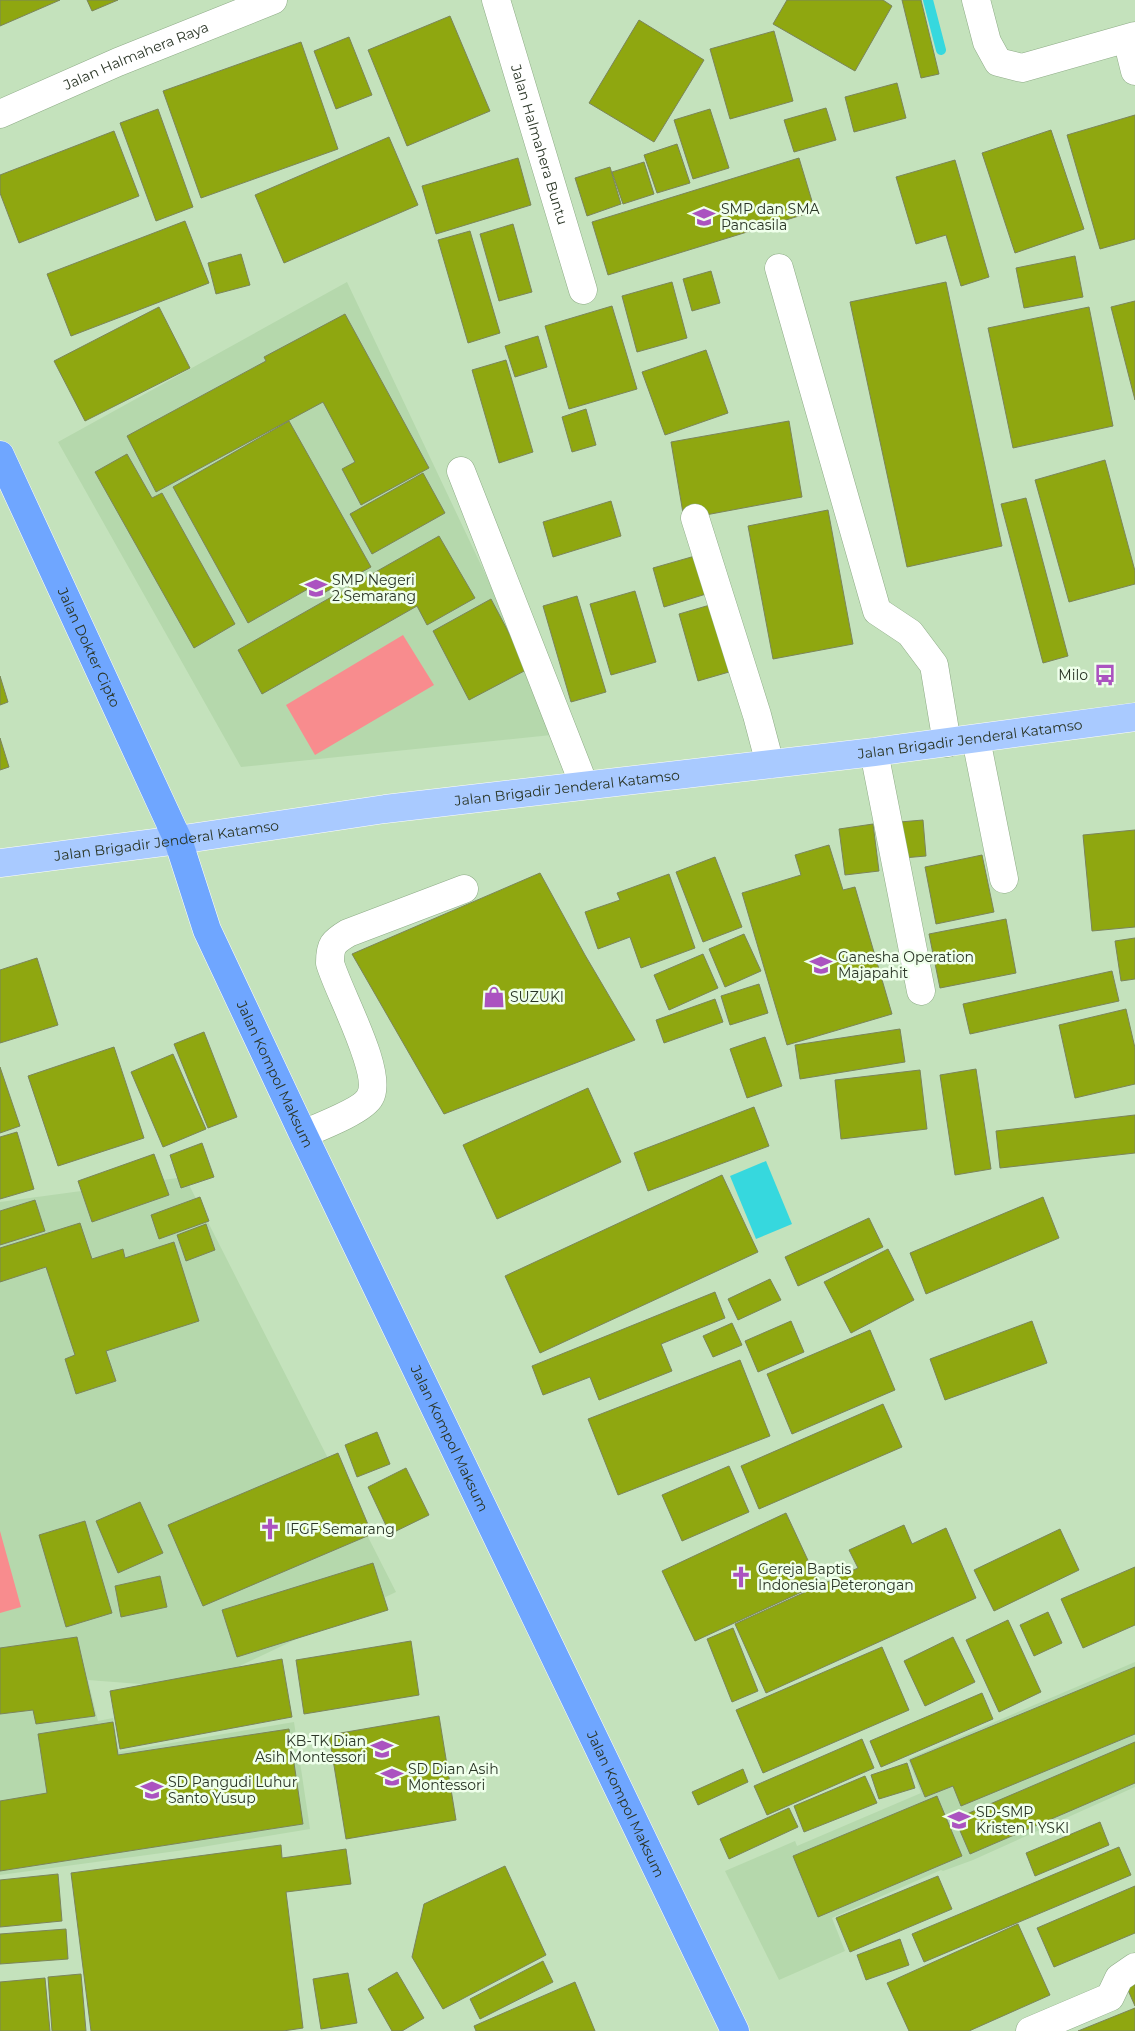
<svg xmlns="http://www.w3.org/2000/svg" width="1135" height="2031" viewBox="0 0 1135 2031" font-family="Montserrat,sans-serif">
	<rect width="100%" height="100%" fill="#c4e2bc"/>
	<path fill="#b5d8ac" d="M347,282l214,452 -320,33 -183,-325z
		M185,1177l211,415 -203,96 -105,-8 10,41 15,-3 6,34 175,-30 16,107 -126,21 -184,25v-673z
		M1135,1662v125l-162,73 -30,11 -2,-1 -109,48 13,33 -66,29 -54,-109 70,-30 2,5 124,-53 -13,-34z"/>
	<path fill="#f88c8e" d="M403,635l31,50 -119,70 -29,-50z
		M0,1531l21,76 -21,6z"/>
	<path fill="#36d8de" d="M766,1161l26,63 -36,15 -26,-63z"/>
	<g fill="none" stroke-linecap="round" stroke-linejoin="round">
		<path stroke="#36d8de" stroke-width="10" d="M928,0l13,50"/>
	</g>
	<path fill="#8fa710" stroke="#7b855b" d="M0,0h60l-60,26z
		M87,0h31l-26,11z
		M787,0h96l9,6 -37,65 -82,-47z
		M902,0h19l18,74 -18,4z
		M450,16l40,95 -83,35 -39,-96z
		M639,20l65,40 -50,82 -65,-39z
		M774,31l19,70 -63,18 -20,-70z
		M349,37l23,58 -36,14 -22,-58z
		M301,42l37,107 -137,49 -38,-107z
		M897,83l9,35 -52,14 -9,-35z
		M826,108l10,32 -42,12 -10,-32z
		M158,109l35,98 -37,14 -36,-98z
		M710,109l19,59 -36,11 -19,-59z
		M1135,115v124l-35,10 -33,-114z
		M1051,130l33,99 -69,24 -33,-100z
		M114,131l25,65 -120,47 -19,-50v-18z
		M389,137l29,68 -134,58 -29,-68z
		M677,144l13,39 -33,10 -13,-38z
		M518,158l13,47 -95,29 -14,-48z
		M799,158l16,53 -207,64 -16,-53z
		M955,160l34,117 -28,9 -15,-51 -30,9 -20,-67z
		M644,162l10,32 -31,10 -11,-32z
		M610,167l11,37 -34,12 -12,-38z
		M185,221l24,62 -138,53 -24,-62z
		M513,224l19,68 -33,9 -19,-67z
		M470,231l30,102 -32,10 -30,-103z
		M241,254l9,31 -34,9 -8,-31z
		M1075,256l8,41 -59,11 -8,-40z
		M711,271l9,32 -28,8 -9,-32z
		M672,282l15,56 -50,14 -15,-56z
		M946,282l56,264 -95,21 -57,-265z
		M1135,301v99l-24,-93z
		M612,306l25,83 -68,20 -24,-83z
		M159,307l31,61 -105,53 -31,-60z
		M1089,307l24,119 -100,22 -25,-120z
		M345,314l84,154 -68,37 -19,-36 13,-7 -32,-60 -167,90 -29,-56 139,-75 -2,-4z
		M538,336l9,31 -32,10 -10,-31z
		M706,350l22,63 -63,22 -23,-63z
		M506,360l27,92 -34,11 -27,-93z
		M586,409l10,36 -24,7 -10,-35z
		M289,421l82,146 -51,28 -5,-10 -67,38 -75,-136z
		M789,421l13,76 -118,22 -13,-77z
		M127,454l25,44 10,-5 73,131 -41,24 -99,-176z
		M1105,460l30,111v13l-66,18 -34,-122z
		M423,473l22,40 -73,41 -22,-40z
		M1026,498l42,158 -25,7 -42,-159z
		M611,501l10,35 -68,21 -10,-35z
		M828,510l25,134 -80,15 -25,-133z
		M439,536l36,62 -48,27 -10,-19 -155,88 -24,-44z
		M695,556l11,38 -42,13 -11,-39z
		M635,591l21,71 -45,13 -21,-71z
		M577,596l29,96 -35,10 -28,-96z
		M491,599l37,70 -59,31 -36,-69z
		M710,605l19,67 -31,9 -19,-67z
		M0,676l8,26 -8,3z
		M0,738l9,29 -9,3z
		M923,820l3,36 -23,2 -3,-36z
		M873,824l6,47 -34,4 -6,-46z
		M1135,830v97l-43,4 -9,-96z
		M829,845l14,45 12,-3 37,127 -105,31 -45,-152 59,-18 -6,-20z
		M982,855l12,57 -58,12 -11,-57z
		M715,857l27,70 -39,15 -27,-70z
		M540,873l45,82 50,85 -191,74 -92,-160z
		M669,874l26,74 -54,20 -11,-31 -32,12 -13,-37 35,-12 -3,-7z
		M1006,919l10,54 -76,15 -11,-54z
		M744,934l17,37 -36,16 -16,-38z
		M1135,938v41l-14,2 -6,-40z
		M703,954l15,34 -49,22 -15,-35z
		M37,958l21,67 -58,18v-73z
		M1112,971l7,30 -149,33 -7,-30z
		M759,984l9,29 -38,12 -9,-29z
		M715,999l8,23 -59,21 -8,-23z
		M1126,1009l9,39v36l-60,14 -16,-73z
		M900,1029l5,33 -105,17 -5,-34z
		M204,1032l33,85 -29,11 -34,-84z
		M765,1037l17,49 -35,12 -17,-49z
		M114,1047l30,91 -86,28 -30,-90z
		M173,1054l33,75 -43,18 -32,-75z
		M0,1067l20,59 -20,7z
		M976,1069l15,100 -36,6 -15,-100z
		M920,1070l7,59 -86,10 -6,-59z
		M588,1088l33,74 -124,57 -34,-74z
		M754,1107l15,39 -121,45 -14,-38z
		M1135,1115v38l-135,15 -4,-37z
		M17,1132l17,57 -34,10v-62z
		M202,1143l12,34 -33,11 -11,-33z
		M154,1154l15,41 -77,27 -14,-41z
		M722,1175l36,77 -218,101 -35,-77z
		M200,1197l9,24 -50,18 -8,-24z
		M1043,1197l16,41 -133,56 -16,-41z
		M35,1200l10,31 -45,14v-34z
		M869,1218l14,29 -85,39 -13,-29z
		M80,1223l12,36 31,-10 2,9 49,-16 25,79 -93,30 10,30 -40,13 -11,-35 10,-4 -29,-88 -46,15v-34z
		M206,1224l9,26 -29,11 -9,-26z
		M888,1249l26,51 -63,33 -27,-51z
		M770,1279l11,21 -43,20 -10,-21z
		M715,1292l10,26 -64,26 11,27 -73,29 -9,-23 -47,18 -11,-29z
		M791,1321l13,31 -46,20 -13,-31z
		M1032,1321l15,42 -102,37 -15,-41z
		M732,1323l10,22 -29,12 -10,-21z
		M870,1330l25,60 -103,44 -25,-60z
		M740,1360l30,76 -152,59 -30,-76z
		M883,1404l19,43 -143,62 -18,-43z
		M377,1432l13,32 -33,13 -12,-32z
		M338,1453l34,81 -169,72 -35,-81z
		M729,1466l20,46 -67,29 -20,-46z
		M406,1468l23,47 -39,19 -22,-47z
		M140,1502l23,51 -45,20 -22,-52z
		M786,1513l33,71 -124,57 -33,-70z
		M85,1521l27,92 -46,14 -27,-92z
		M904,1525l8,19 34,-16 30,70 -210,95 -31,-69 123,-56 -9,-18z
		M1060,1529l19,41 -85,41 -20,-41z
		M373,1563l15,47 -151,47 -15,-47z
		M1135,1567v58l-52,23 -22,-49z
		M160,1576l7,31 -46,10 -6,-31z
		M1048,1612l14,31 -28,13 -14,-31z
		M1008,1620l33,72 -42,20 -33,-72z
		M733,1628l25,63 -26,11 -25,-63z
		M77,1637l18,79 -59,8 -3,-14 -33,4v-66z
		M953,1637l22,45 -50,24 -21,-45z
		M411,1641l8,54 -115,19 -8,-54z
		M882,1647l27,63 -146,63 -27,-63z
		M282,1659l10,58 -172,32 -10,-58z
		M1135,1667v67l-174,72 -8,-20 -28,11 -15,-37z
		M982,1693l11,26 -112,48 -11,-26z
		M439,1716l17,104 -110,19 -17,-104z
		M113,1722l5,33 171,-26 14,95 -303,47v-70l47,-8 -9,-59z
		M862,1739l12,29 -107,47 -13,-29z
		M1135,1742v41l-165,71 -15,-35z
		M907,1763l8,25 -36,11 -8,-24z
		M743,1769l5,13 -50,23 -6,-13z
		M865,1776l12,27 -73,29 -10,-26z
		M937,1796l25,60 -144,61 -25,-61z
		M789,1808l9,19 -69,32 -9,-20z
		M1100,1822l9,23 -74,31 -9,-23z
		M281,1845l1,13 64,-9 5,35 -65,8 17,136 -20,3h-192l-20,-158z
		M1119,1847l12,28 -207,87 -12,-28z
		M505,1866l41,89 -103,54 -31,-52 12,-53z
		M58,1874l4,47 -62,6v-47z
		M938,1876l14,33 -102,43 -14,-34z
		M1135,1886v47l-81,34 -17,-39z
		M1018,1924l32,71 -81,36h-60l-22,-48z
		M66,1929l2,30 -68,5v-30z
		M900,1939l9,26 -43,15 -9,-25z
		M543,1961l10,21 -73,37 -10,-20z
		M397,1972l27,46 -22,13h-10l-24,-42z
		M348,1973l9,50 -36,6 -8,-50z
		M81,1974l5,57h-34l-4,-54z
		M1135,1976v30l-11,-25z
		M45,1978l5,53h-50v-49z
		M575,1982l20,49h-119l-2,-5z
		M1135,2008v23h-57z"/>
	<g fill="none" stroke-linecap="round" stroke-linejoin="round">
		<g stroke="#8eab87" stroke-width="29">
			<g id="minor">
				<path id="s1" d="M496,0l87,290"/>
				<path d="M976,0l11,42 11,20 24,6 113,-32"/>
				<path d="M1127,39l8,32"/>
				<path id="s2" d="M0,114l118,-52 155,-62"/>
				<path d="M779,268l98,343 33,22 24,32 13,78"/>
				<path d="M461,471l123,314"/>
				<path d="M695,518l62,197 13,49"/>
				<path d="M976,739l28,140"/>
				<path d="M874,752l47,239"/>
				<path d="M303,1134c14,-6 61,-24 67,-37 14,-24 -32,-105 -40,-134 0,-18 3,-21 18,-30l116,-44"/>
				<path d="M1030,2031l80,-34 9,-19 16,-11"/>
			</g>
		</g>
		<g stroke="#fff" stroke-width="29">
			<g id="major">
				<path id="s3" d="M0,863l178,-23 207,-31 489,-57 261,-35"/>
			</g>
		</g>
		<g stroke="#fff" stroke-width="29">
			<g id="highway">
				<path id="s4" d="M0,455l178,385 29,90 96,204 432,897"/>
			</g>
		</g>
		<use href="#minor" stroke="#fff" stroke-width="28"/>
		<use href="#major" stroke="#a9caff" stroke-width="28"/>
		<use href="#highway" stroke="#6fa6ff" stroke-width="28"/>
	</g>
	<defs>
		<g id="school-bare" transform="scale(1.725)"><path d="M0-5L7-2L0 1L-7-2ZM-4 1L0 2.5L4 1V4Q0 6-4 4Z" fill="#ab53c0" stroke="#efffeb" stroke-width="2.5" paint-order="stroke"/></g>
		<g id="bus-bare" transform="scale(1.725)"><path d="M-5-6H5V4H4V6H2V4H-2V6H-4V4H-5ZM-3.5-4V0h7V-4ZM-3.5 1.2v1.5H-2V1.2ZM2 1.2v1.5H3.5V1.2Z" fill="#ab53c0" stroke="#efffeb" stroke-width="2.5" paint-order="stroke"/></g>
		<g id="shop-bare" transform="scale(1.725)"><path d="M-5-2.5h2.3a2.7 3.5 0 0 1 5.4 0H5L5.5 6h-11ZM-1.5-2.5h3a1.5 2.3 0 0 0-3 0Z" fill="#ab53c0" stroke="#efffeb" stroke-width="2.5" paint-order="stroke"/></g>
		<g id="church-bare" transform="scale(1.725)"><path d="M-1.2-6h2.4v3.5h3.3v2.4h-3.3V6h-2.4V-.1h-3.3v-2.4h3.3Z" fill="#ab53c0" stroke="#efffeb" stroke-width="2.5" paint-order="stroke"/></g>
	</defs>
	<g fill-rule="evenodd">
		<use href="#school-bare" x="704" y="217"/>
		<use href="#school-bare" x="316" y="588"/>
		<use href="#bus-bare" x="1105" y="675"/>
		<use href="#school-bare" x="821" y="965"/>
		<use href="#shop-bare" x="494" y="997"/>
		<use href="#church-bare" x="270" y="1529"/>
		<use href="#church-bare" x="741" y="1577"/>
		<use href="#school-bare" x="382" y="1749"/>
		<use href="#school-bare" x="392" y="1777"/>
		<use href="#school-bare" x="152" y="1790"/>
		<use href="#school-bare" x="959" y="1820"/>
	</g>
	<g text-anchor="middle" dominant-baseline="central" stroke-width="5" stroke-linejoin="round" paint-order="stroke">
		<g font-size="14" fill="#2a3526" stroke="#efffeb">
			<text stroke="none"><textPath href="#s2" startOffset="148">Jalan Halmahera Raya</textPath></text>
			<text stroke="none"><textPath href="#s1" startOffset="151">Jalan Halmahera Buntu</textPath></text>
			<text stroke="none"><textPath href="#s4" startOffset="212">Jalan Dokter Cipto</textPath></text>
			<text stroke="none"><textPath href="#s3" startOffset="978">Jalan Brigadir Jenderal Katamso</textPath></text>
			<text stroke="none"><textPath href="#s3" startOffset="572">Jalan Brigadir Jenderal Katamso</textPath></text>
			<text stroke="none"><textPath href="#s3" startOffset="168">Jalan Brigadir Jenderal Katamso</textPath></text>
			<text stroke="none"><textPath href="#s4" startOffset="678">Jalan Kompol Maksum</textPath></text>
			<text stroke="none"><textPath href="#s4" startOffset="1082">Jalan Kompol Maksum</textPath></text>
			<text stroke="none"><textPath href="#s4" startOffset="1488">Jalan Kompol Maksum</textPath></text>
		</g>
		<g font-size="14" fill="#2a3526" stroke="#efffeb" text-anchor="start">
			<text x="721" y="209">SMP dan SMA<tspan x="721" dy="16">Pancasila</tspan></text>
			<text x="332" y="580">SMP Negeri<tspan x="332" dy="16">2 Semarang</tspan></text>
			<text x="1088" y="675" text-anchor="end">Milo</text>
			<text x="838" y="957">Ganesha Operation<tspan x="838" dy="16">Majapahit</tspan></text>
			<text x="510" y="997">SUZUKI</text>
			<text x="286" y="1529">IFGF Semarang</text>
			<text x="758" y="1569">Gereja Baptis<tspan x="758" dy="16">Indonesia Peterongan</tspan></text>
			<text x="366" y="1741" text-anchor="end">KB-TK Dian<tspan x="366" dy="16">Asih Montessori</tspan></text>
			<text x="408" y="1769">SD Dian Asih<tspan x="408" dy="16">Montessori</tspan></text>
			<text x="168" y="1782">SD Pangudi Luhur<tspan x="168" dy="16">Santo Yusup</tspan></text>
			<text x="976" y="1812">SD-SMP<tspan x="976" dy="16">Kristen 1 YSKI</tspan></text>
		</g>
	</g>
</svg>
